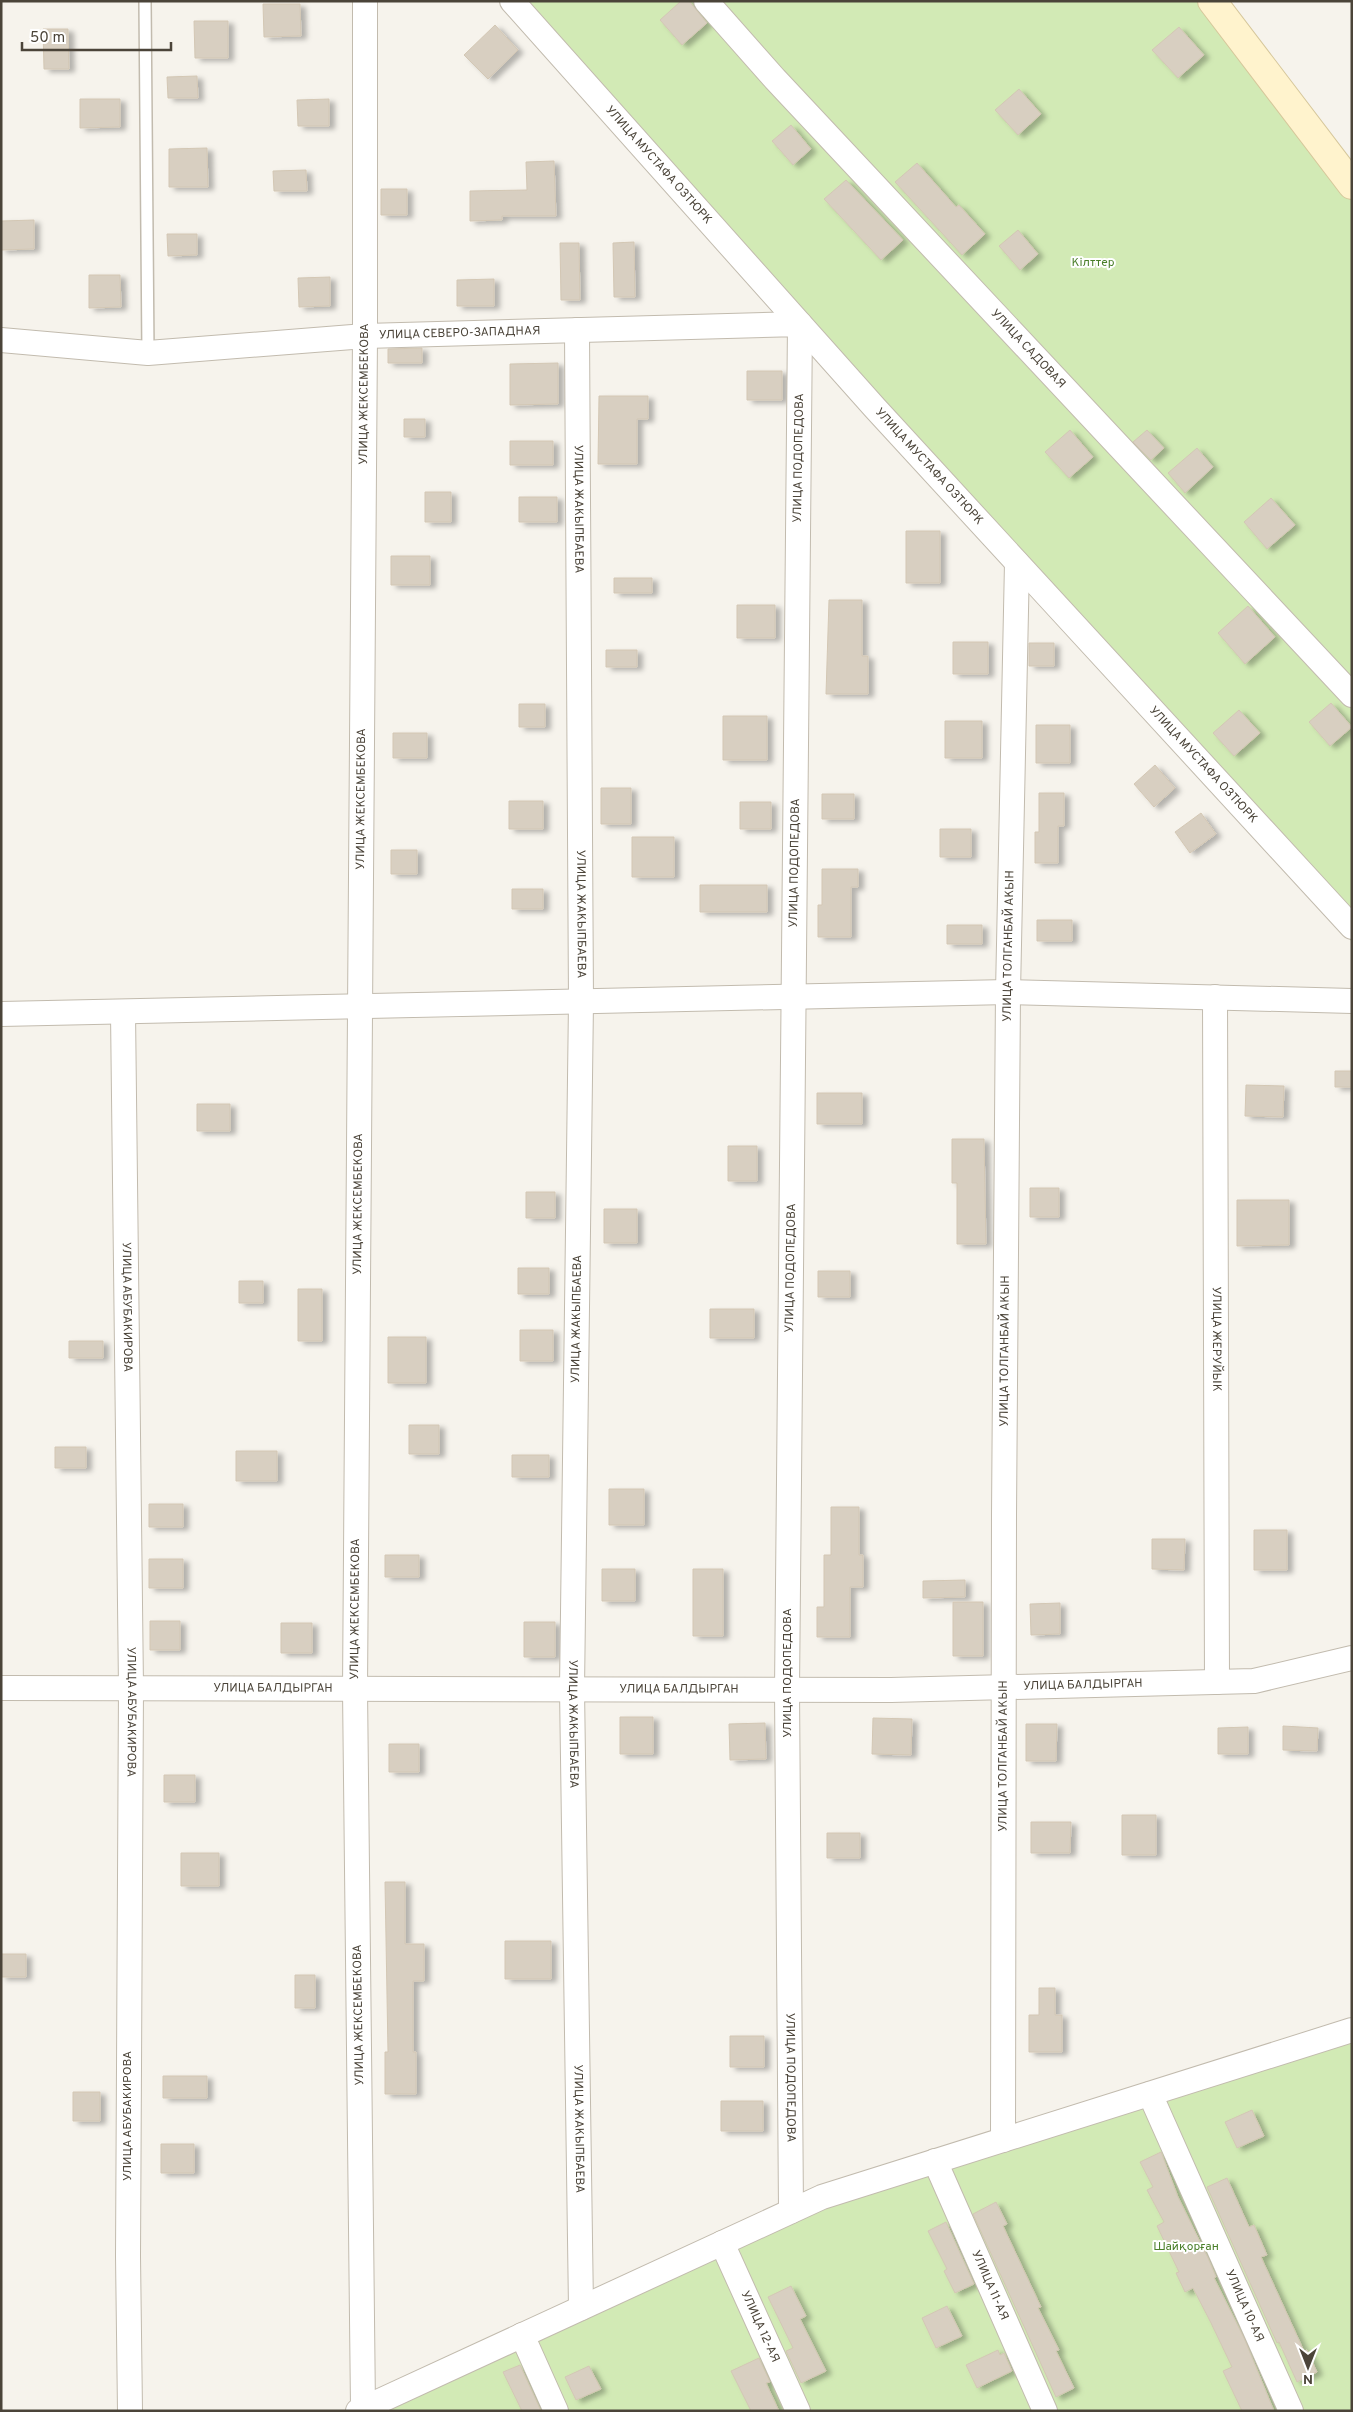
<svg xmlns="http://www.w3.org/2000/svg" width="1353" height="2412" viewBox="0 0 1353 2412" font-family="Overpass,sans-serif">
	<defs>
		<filter id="shadow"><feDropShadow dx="5.5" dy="3" stdDeviation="2.5" flood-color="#0004"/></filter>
	</defs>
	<rect width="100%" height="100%" fill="#f6f3ec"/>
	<path fill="#d2eab5" d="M525,1h684l143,178v763z
		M1352,2027v384h-1000l452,-219z"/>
	<path fill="#d8cfc1" stroke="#d3c7b4" filter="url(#shadow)" d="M681,1h8l18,22 -25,22 -22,-25z
		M263,4h37l1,32 -37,1z
		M194,21h34v37h-33z
		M495,25l23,25 -30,29 -24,-24z
		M1179,27l25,28 -26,23 -26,-28z
		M43,29h25l1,40h-25z
		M197,76l1,22h-30l-1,-21z
		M1019,89l22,25 -23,21 -23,-25z
		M80,99h40v28l-40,1z
		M329,99v27h-31l-1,-26z
		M791,125l20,24 -18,16 -21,-24z
		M207,148l1,39h-39v-38z
		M554,161l2,55h-54v4l-32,1v-30l57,-1 -1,-28z
		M917,163l39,44 3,-2 26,29 -23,21 -67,-73z
		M306,170l1,21h-33l-1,-20z
		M846,180l57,60 -22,20 -57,-61z
		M381,189h26v26h-26z
		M34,220v29l-33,1v-29z
		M1018,230l20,24 -18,16 -21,-24z
		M167,234h30v21l-29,1z
		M634,242l1,55h-21l-1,-54z
		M560,243h19l1,57h-19z
		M89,275h31l1,32 -32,1z
		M330,277v29l-31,1 -1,-29z
		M494,279v27h-37v-26z
		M422,348v15h-34v-14z
		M558,363v41l-48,1v-41z
		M747,371h35v29h-35z
		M599,396h49v23h-11v45h-39z
		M404,419h21v18h-21z
		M1070,430l23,27 -24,21 -24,-26z
		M1147,430l17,18 -13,12 -18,-18z
		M510,441h43v24h-43z
		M1197,448l16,19 -28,26 -17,-20z
		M425,492h26v30h-26z
		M519,497h38v25h-38z
		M1271,498l24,27 -28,24 -23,-27z
		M906,531h34v52h-34z
		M391,556h39v29h-39z
		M614,578h38v15h-38z
		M829,600h33v56h6v38h-42z
		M737,605h38v33h-38z
		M1248,606l27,31 -30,27 -27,-31z
		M953,642h35v32h-35z
		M1029,643h25v23h-25z
		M606,650h31v17h-31z
		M1331,703l21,24 -22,19 -21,-24z
		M519,704h26v23h-26z
		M1239,710l21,23 -26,23 -21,-23z
		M723,716h44v44h-44z
		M945,721h37v37h-37z
		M1036,725h34v38h-34z
		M393,733h34v25h-34z
		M1155,765l20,23 -21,19 -20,-23z
		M601,788h30v36h-30z
		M1039,793h25v33h-6v37h-23v-31h4z
		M822,794h32v25h-32z
		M509,801h34v28h-34z
		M740,802h31v27h-31z
		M1201,813l15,21 -26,19 -15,-21z
		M940,829h31v28h-31z
		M632,837h42v40h-42z
		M391,850h26v24h-26z
		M822,869h36v18h-7v50h-33v-32h4z
		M700,885h67v27h-67z
		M512,889h31v20h-31z
		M1037,920h35v21h-35z
		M947,925h35v19h-35z
		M1335,1071h17v16h-17z
		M1246,1085l38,1 -1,31 -38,-1z
		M817,1093h45v31h-45z
		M197,1104h33v27h-33z
		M952,1139h32l2,105h-29v-61h-5z
		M728,1146h29v35h-29z
		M1030,1188h29v29h-29z
		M526,1192h29v26h-29z
		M1237,1200h52v45l-52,1z
		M604,1209h33v34h-33z
		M518,1268h31v26h-31z
		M818,1271h32v26h-32z
		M239,1281h24v22h-24z
		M298,1289h24v52h-24z
		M710,1309h44v29h-44z
		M520,1330h33v31h-33z
		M388,1337h38v46h-38z
		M69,1341h34v17h-34z
		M409,1425h30v29h-30z
		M55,1447h31v21h-31z
		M236,1451h41v30h-41z
		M512,1455h37v22h-37z
		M609,1489h35v36h-35z
		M149,1504h34v23h-34z
		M831,1507h28v48h4v32h-13v50h-33v-30h7v-52h7z
		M1254,1530h33v40h-33z
		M1152,1539h33l-1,31 -32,-1z
		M385,1555h34v22h-34z
		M149,1559h34v29h-34z
		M602,1569h33v32h-33z
		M693,1569h30v67h-30z
		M965,1580v17l-42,1v-17z
		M953,1602h30v54h-30z
		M1060,1603v31l-29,1 -1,-31z
		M150,1621h30v29h-30z
		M524,1622h31v35h-31z
		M281,1623h31v30h-31z
		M620,1717h33v37h-33z
		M873,1718l39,1 -1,36 -39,-1z
		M765,1723l1,36 -36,1 -1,-36z
		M1026,1724h31l-1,37h-30z
		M1283,1726l35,2 -1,23 -34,-1z
		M1248,1727v27h-30v-26z
		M389,1744h30v28h-30z
		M164,1775h31v27h-31z
		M1122,1815h34v40h-34z
		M1031,1822h40l-1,31h-39z
		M827,1833h33v25h-33z
		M181,1853h38v33h-38z
		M385,1882h20v62h19v37h-11v71h3v42h-31v-42h3z
		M505,1941h46v38h-46z
		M1,1954h25v23h-25z
		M295,1975h20v33h-20z
		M1039,1988h16v27h7v37h-33v-37h10z
		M730,2036h34v31h-34z
		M163,2076h44v22h-44z
		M73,2092h27v29h-27z
		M721,2101h42v30h-42z
		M1252,2110l12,26 -27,12 -12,-26z
		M161,2144h33v29h-33z
		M1161,2152l17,45 30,61 8,19 -2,1 30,60 30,73h-32l-19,-40 9,-4 -21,-44 -18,-35 -8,4 -9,-19 3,-1 -22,-46 7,-4 -17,-32 6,-3 -13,-25z
		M1227,2178l22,49 5,-2 13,30 -6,2 43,94 3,-1 10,22 -20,10 -18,-40 -2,1 -70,-156z
		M996,2202l11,22 -4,2 38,81 -3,1 21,42 -3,1 18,37 -18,9 -83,-183z
		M946,2222l28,62 -19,9 -11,-22 3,-2 -19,-38z
		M791,2286l15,30 -6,3 26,52 -25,12 -15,-32 7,-3 -25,-51z
		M947,2306l15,30 -26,12 -14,-30z
		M998,2350l2,5 4,-2 8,18 -35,17 -11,-23z
		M759,2358l11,24 -4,1 13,28h-28l-20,-40z
		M520,2365l21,46h-19l-19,-39z
		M589,2366l12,23 -25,11 -11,-23z"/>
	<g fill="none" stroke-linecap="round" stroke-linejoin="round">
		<g stroke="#c2bbae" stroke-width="14">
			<path id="lane" d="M145,1l3,352"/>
		</g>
		<g stroke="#c2bbae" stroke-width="26">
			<g id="street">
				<path id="s1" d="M512,1l363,407 477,519"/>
				<path id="s2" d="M706,1l69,78 577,616"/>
				<path id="s3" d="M577,330l4,672 -9,687 9,619"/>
				<path id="s4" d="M1,340l147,13 217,-17 435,-12 -13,1366 4,521"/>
				<path id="s5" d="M1215,997l2,685"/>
				<path id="s6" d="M123,1012l8,676 -3,568 2,155"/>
				<path d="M1,1014l1007,-22 344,9"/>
				<path id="s7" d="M1,1688l890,2 363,-9 98,-23"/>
				<path id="s8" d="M1150,2094l141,317"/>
				<path id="s9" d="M1003,2140l1,-625 4,-523 9,-429"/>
				<path id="s10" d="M935,2161l110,250"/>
				<path id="s11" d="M722,2243l76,168"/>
				<path d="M522,2335l34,76"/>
				<path id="s12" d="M363,2408l-8,-719 10,-1353v-335"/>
				<path d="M358,2411l464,-214 530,-167"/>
			</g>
		</g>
		<g stroke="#d6c79b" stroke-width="30">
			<path id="secondary" d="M1212,1l140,184"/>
		</g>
		<use href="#lane" stroke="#fff" stroke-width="11"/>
		<use href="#street" stroke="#fff" stroke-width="24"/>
		<use href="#secondary" stroke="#fff3cd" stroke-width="28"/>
	</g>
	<g text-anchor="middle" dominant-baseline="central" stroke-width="4" stroke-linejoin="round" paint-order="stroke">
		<g font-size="12" fill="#4b4439" stroke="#fff">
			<text stroke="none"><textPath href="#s1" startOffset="220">УЛИЦА МУСТАФА ОЗТЮРК</textPath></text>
			<text stroke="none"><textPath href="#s4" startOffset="460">УЛИЦА СЕВЕРО-ЗАПАДНАЯ</textPath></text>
			<text stroke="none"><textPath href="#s2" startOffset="474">УЛИЦА САДОВАЯ</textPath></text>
			<text stroke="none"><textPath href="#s12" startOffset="2014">УЛИЦА ЖЕКСЕМБЕКОВА</textPath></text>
			<text transform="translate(799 458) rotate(-89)">УЛИЦА ПОДОПЕДОВА</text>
			<text stroke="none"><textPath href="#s1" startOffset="625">УЛИЦА МУСТАФА ОЗТЮРК</textPath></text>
			<text stroke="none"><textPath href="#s3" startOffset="179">УЛИЦА ЖАКЫПБАЕВА</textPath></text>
			<text stroke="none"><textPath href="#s1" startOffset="1030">УЛИЦА МУСТАФА ОЗТЮРК</textPath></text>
			<text stroke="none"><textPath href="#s12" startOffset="1609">УЛИЦА ЖЕКСЕМБЕКОВА</textPath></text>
			<text transform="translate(795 863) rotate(-89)">УЛИЦА ПОДОПЕДОВА</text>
			<text stroke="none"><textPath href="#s3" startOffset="584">УЛИЦА ЖАКЫПБАЕВА</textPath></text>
			<text stroke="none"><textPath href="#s9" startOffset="1194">УЛИЦА ТОЛГАНБАЙ АКЫН</textPath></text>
			<text stroke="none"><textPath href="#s12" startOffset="1204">УЛИЦА ЖЕКСЕМБЕКОВА</textPath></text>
			<text transform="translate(791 1268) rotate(-89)">УЛИЦА ПОДОПЕДОВА</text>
			<text stroke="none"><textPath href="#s6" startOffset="295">УЛИЦА АБУБАКИРОВА</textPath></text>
			<text transform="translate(577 1319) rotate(-89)">УЛИЦА ЖАКЫПБАЕВА</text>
			<text stroke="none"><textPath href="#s5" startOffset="342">УЛИЦА ЖЕРУЙЫК</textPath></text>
			<text stroke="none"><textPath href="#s9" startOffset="789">УЛИЦА ТОЛГАНБАЙ АКЫН</textPath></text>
			<text stroke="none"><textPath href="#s12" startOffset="799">УЛИЦА ЖЕКСЕМБЕКОВА</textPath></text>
			<text transform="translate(788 1673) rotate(-90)">УЛИЦА ПОДОПЕДОВА</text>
			<text stroke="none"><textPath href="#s7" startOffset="1082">УЛИЦА БАЛДЫРГАН</textPath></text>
			<text stroke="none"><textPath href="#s7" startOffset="272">УЛИЦА БАЛДЫРГАН</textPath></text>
			<text stroke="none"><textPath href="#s7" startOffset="678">УЛИЦА БАЛДЫРГАН</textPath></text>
			<text stroke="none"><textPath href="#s6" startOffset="700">УЛИЦА АБУБАКИРОВА</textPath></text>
			<text stroke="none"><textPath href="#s3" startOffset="1394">УЛИЦА ЖАКЫПБАЕВА</textPath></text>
			<text stroke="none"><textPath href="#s9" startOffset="384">УЛИЦА ТОЛГАНБАЙ АКЫН</textPath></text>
			<text transform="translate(359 2015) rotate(-91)">УЛИЦА ЖЕКСЕМБЕКОВА</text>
			<text stroke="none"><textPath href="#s4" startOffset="2554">УЛИЦА ПОДОПЕДОВА</textPath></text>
			<text transform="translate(128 2116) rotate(-90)">УЛИЦА АБУБАКИРОВА</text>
			<text stroke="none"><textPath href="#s3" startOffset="1799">УЛИЦА ЖАКЫПБАЕВА</textPath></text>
			<text stroke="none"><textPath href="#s10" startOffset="136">УЛИЦА 11-АЯ</textPath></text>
			<text stroke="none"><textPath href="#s8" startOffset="232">УЛИЦА 10-АЯ</textPath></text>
			<text stroke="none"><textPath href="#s11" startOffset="92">УЛИЦА 12-АЯ</textPath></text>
		</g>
		<g font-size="12" fill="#4a7f2a" stroke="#fff">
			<text x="1093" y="263">Кілттер</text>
			<text x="1186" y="2247">Шайқорған</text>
		</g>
	</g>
	<rect width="1353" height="2412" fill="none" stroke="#4b4439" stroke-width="5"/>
	<g transform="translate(1308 2367) rotate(180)" stroke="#ffffff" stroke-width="4" paint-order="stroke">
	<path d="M0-4L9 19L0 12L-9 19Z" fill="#4b4439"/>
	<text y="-8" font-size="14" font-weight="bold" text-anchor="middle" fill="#4b4439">N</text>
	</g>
	<path d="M22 42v8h149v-8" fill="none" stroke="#4b4439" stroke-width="2.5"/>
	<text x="30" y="42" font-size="15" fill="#4b4439" stroke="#ffffff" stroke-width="4" paint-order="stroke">50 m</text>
</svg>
